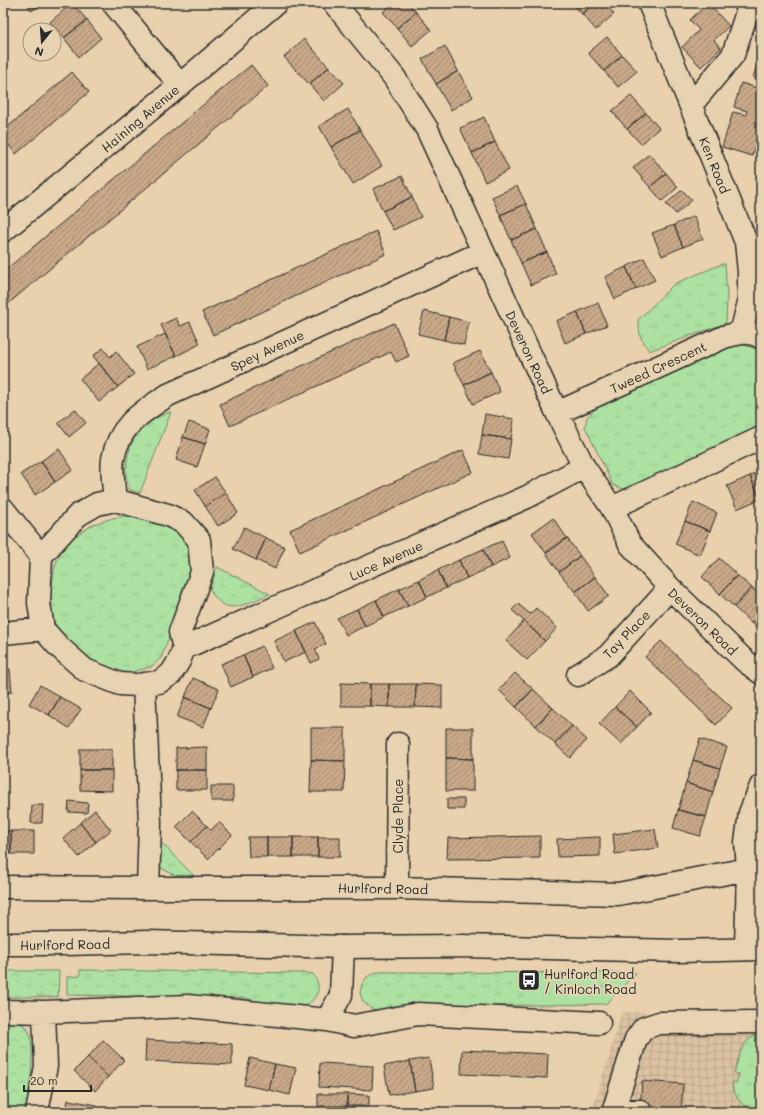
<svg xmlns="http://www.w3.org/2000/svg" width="764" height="1115" viewBox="0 0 764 1115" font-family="Mali,sans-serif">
	<defs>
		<pattern id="industrial-grid" width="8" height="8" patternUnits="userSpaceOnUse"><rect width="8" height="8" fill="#dbc2a1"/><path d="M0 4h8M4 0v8" fill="none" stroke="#bca78b"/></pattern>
		<pattern id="grass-tufts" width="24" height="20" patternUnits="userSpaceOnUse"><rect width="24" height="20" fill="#ade1a2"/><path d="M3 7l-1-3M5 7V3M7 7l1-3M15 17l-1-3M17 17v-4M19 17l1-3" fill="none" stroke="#95c18c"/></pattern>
		<pattern id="park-crowns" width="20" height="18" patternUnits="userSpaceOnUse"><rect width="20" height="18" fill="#ade1a2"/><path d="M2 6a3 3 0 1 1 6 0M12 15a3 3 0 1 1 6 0" fill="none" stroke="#95c18c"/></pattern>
		<pattern id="building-hatch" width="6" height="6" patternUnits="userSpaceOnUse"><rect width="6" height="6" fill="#c9a989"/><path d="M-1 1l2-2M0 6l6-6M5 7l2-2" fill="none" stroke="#a38a70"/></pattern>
	</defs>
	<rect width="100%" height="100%" fill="#e9d1ae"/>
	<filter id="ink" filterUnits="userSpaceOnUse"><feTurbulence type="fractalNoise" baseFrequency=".025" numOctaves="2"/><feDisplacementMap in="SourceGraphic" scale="8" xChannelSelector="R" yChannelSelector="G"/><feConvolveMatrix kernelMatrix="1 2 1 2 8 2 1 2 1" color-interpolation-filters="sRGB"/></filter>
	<g filter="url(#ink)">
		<path fill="url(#industrial-grid)" d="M622,1012l139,4v96h-169z"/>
		<path fill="url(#grass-tufts)" stroke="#6c8666" d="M722,264h3l2,34 -1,25 -77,28 -9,-15 -2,-16 36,-36z
			M744,345l15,5 2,2v75l-127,60 -11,2 -10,-4 -28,-58 2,-10 9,-9 129,-60z
			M171,412l-31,81 -10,-3c-1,-5 -4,-10 -4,-15 -1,-10 3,-28 8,-36 7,-12 24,-24 37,-27z
			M130,515l31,7 19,13 8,8 6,16 -4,22 -29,77 -10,9 -24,6 -31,-7 -34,-28 -7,-13 -3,-11 -1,-12v-10l4,-27 6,-13 13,-15 20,-13 19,-6z
			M217,567l53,27c-24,9 -45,26 -60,-5z
			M158,839l36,37h-18l-15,-8 -3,-16z
			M80,970l225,3 8,1c5,8 8,14 2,23 -3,4 -9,10 -14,11 -19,2 -38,-5 -56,-10l-178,-3v-18l13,-1z
			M3,971h56l-1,26h-55z
			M377,972h9l250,1 -30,31 -198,3 -27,5 -9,-3 -9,-7 -3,-9 2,-9 5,-7z
			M761,1032v78c-3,0 -7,0 -10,-1 -9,-3 -21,-17 -18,-27l3,1 3,-9 -5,-1c7,-21 6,-31 27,-41z"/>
		<path fill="url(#park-crowns)" stroke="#6c8666" d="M3,1022c8,0 18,-1 24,6 10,11 2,68 0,84h-24z"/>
		<path fill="url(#building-hatch)" stroke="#2b2b2b" d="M26,3h16l-10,8z
			M72,3l15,17 -23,18 -14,-16z
			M393,3h15l8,9 -19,16 -14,-16z
			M572,3h23l-13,11z
			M595,3h9l10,11 -18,16 -14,-16z
			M708,3l21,23 -15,14 7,8 -20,19 -19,-20 17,-17 -9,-10z
			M416,12l15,18 -19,16 -15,-18z
			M87,20l14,18 -22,19 -15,-19z
			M607,37l15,18 -18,16 -16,-18z
			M304,39l25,28 -20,17 -25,-27z
			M445,46l13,25 -22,13 -14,-25z
			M761,52v29l-8,-3z
			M622,55l15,16 -19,16 -14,-16z
			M251,65l17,21 -265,222v-36z
			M329,67l15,16 -20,18 -15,-17z
			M458,71l15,26 -22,13 -15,-26z
			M72,72l17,20 -73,62 -13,-16v-7z
			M741,83l20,6v37l-9,30 -30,-9 11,-35 13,3 1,-4 -13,-4z
			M631,96l15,17 -19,16 -15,-18z
			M348,109l12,21 -29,17 -12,-21z
			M646,113l13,15 -18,16 -14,-15z
			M484,117l11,25 -23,11 -12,-25z
			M360,130l22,36 -29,18 -22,-37z
			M495,142l14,28 -24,12 -13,-29z
			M649,154l17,19 -16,14 -17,-19z
			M666,173l12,14 -16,14 -12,-14z
			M402,176l10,21 -29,14 -10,-22z
			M517,186l9,18 -26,11 -8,-18z
			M682,190l10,10 -16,14 -10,-10z
			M412,197l9,20 -28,13 -10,-19z
			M526,204l11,25 -26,11 -11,-25z
			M694,216l9,23 -20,8 -9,-22z
			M674,225l9,22 -21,9 -10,-23z
			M537,229l10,23 -26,11 -10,-23z
			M376,231l10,23 -173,81 -11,-23z
			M547,252l9,22 -25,11 -10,-22z
			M644,258l11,22 -19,9 -10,-22z
			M626,267l10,22 -21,10 -10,-22z
			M598,303l9,22 -21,9 -9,-22z
			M424,311l25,6 -5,23 -26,-6z
			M577,312l9,22 -21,9 -9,-22z
			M449,317l20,5 -5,23 -20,-5z
			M176,318l4,8 10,-4 10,22 -24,12 -15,-31z
			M394,323l15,33 -13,6 -5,-10 -161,74 -10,-22z
			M165,334l11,22 -29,13 -10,-22z
			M103,348l7,9 6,-6 18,23 -16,13 -25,-31z
			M480,351l11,21 -27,13 -11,-22z
			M99,363l19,24 -19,15 -19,-23z
			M491,372l9,20 -27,12 -9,-19z
			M75,409l11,14 -17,14 -11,-14z
			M485,414l29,5 -3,20 -29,-4z
			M189,422l21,7 -5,15 -22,-7z
			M482,435l29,4 -3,20 -29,-5z
			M183,437l22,7 -8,23 -21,-7z
			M59,449l14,21 -18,12 -14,-21z
			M463,450l10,22 -173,80 -10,-22z
			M41,461l14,21 -20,13 -14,-21z
			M761,471v28h-1l-10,-23z
			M750,476l10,23 -23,10 -10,-23z
			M215,477l11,16 -21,13 -10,-16z
			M226,493l12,20 -20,13 -13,-20z
			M693,502l24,11 -7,18 -25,-10z
			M553,518l14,20 -21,15 -14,-20z
			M685,521l25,10 -10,24 -25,-11z
			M244,527l22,11 -10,22 -23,-11z
			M266,538l19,9 -10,22 -19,-9z
			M567,538l13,18 -21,16 -13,-19z
			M502,541l8,17 -19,9 -8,-18z
			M483,549l8,18 -24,11 -8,-18z
			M580,556l15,21 -20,15 -16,-20z
			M719,558l18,17 -17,19 -18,-17z
			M459,560l8,18 -21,10 -8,-18z
			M438,570l8,18 -19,9 -8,-17z
			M737,575l15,13 -18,19 -14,-13z
			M595,577l14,19 -21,15 -13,-19z
			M419,580l8,17 -19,9 -9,-17z
			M752,588l9,9v16l-10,10 -17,-16z
			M399,589l9,17 -24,11 -8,-17z
			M376,600l8,17 -19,9 -8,-17z
			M518,604l12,10 6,-6 21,20 -12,13 -33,-31z
			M357,609l8,17 -19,9 -9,-17z
			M761,613v20l-10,-10z
			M524,621l21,20 -18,19 -21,-19z
			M315,622l11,22 -11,5 4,10 -8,4 -15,-32z
			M296,631l10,21 -22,10 -10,-21z
			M661,641l71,67 -16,17 -71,-68z
			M262,646l10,22 -19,9 -10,-22z
			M243,655l10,22 -22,10 -10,-23z
			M3,669h7l2,23 -9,1z
			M515,673l18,16 -17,18 -17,-17z
			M193,678l26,11 -8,19 -26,-11z
			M341,683l29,1v22h-29z
			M370,684h19v23l-19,-1z
			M389,684h27l-1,23h-26z
			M416,684l26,1v23l-27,-1z
			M40,685l20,12 -11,18 -20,-11z
			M533,689l20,19 -17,18 -20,-19z
			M630,691l21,21 -14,15 -22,-20z
			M60,697l21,12 -12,19 -20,-13z
			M185,697l26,11 -8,19 -26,-10z
			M615,707l22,20 -16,17 -22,-20z
			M553,708l19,18 -17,18 -19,-18z
			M572,726l15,14 -17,18 -15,-14z
			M311,728h34v33l-34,-1z
			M446,728h27v31l-27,-1z
			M700,739l27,8 -7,21 -27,-8z
			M207,747v23h-31v-22z
			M80,749h32v21h-32z
			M446,758l27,1v32h-27z
			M311,760l34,1 -1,31h-34z
			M693,760l27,8 -7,24 -27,-9z
			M80,770h32v21l-32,-1z
			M176,770h31v20h-31z
			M686,783l27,9 -7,25 -28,-7z
			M211,786h22v15h-22z
			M447,799h17v10h-17z
			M69,801l19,2 -1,10 -19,-1z
			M32,805h11l-1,18h-11z
			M95,810l16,20 -15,12 -16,-19z
			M678,810l28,7 -6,19 -27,-8z
			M192,811l15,15 -16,16 -15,-15z
			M3,817h3v14h5v23h-8z
			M219,822l13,13 -24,24 -17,-17 16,-16 4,4z
			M80,823l16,19 -17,15 -16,-19z
			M655,829l3,19 -43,6 -2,-20z
			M11,831h23v23h-23z
			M540,836v22l-93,1 1,-21z
			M248,837h19v20h-18z
			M267,837h26v20h-26z
			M293,837h25v20h-25z
			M318,837h22v20h-22z
			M600,837v19l-42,1 -1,-18z
			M103,1040l21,20 -16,17 -20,-20z
			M146,1040l86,4v21l-87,-4z
			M462,1050l86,4 -1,24 -86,-4z
			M88,1057l20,20 -13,14 -21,-20z
			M250,1058l25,6 -6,26 -25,-5z
			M429,1058l5,30 -19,3 -5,-30z
			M410,1061l5,30 -26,4 -5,-29z
			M320,1063l53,3 -1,24 -53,-3z
			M275,1064l21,4 -6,27 -21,-5z
			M642,1081l41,3 -2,28h-41z
			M318,1094h29v12h-29z
			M347,1094l22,1v11h-22z
			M68,1100l29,5 -1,7h-30z"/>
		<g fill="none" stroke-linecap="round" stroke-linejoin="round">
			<g stroke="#2b2b2b" stroke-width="25">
				<path id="minor" d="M113,3l67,82
					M334,3l60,74 33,52 130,284 27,54 28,41 18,36 40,44 75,73 16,12
					M649,3l97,239 3,30v30l-8,31
					M691,105l42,-50 17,-52
					M3,231l177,-146 96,-82
					M557,413l167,-76c16,-4 22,-7 37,0
					M115,500l53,15 16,8 15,17 3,32 -22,60 4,16 -5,13 -8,13 -12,8 -21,3 -18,-1 -35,-14 -27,-24 -15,-17 -4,-26 2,-47 37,-41 19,-11z
					M115,500c-1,-11 -4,-31 -2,-41 6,-34 28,-46 55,-64l315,-143
					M612,508l149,-70
					M3,509l38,47
					M3,633l40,-4
					M184,648l343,-151 57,-30
					M578,675l30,-19 62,-68
					M144,684l6,139 -2,65
					M3,887l130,1h264l221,6 130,-25 13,2
					M397,888l1,-144
					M746,949l2,-80 -2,-27 4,-29 11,-27
					M3,1011l41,1 144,-6 139,14 14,-25 2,-48
					M327,1020l27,6 64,-12 181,9
					M614,1109l26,2
					M37,1112l9,-46 -2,-54
					M613,1112l23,-73 8,-11 15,-5 102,-1"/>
			</g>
			<g stroke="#2b2b2b" stroke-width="25">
				<path id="major" d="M3,944h63l81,-2 196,5 119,-1 217,5 82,-2"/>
			</g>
			<use href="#minor" stroke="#e7d3b2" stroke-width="22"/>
			<use href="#major" stroke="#e7d3b2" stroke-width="22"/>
		</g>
	</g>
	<defs>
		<g id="bus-square" transform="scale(1.15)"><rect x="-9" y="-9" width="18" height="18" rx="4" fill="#2b2b2b" stroke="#e7d3b2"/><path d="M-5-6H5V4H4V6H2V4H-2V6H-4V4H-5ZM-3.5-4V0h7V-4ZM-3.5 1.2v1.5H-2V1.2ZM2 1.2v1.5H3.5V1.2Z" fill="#fff"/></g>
	</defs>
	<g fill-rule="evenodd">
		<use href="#bus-square" x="529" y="980"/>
	</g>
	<g text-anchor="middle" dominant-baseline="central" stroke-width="3.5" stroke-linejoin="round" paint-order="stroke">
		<g font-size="13" fill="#2b2b2b" stroke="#e7d3b2">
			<text transform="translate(140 118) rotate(-40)">Haining Avenue</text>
			<text transform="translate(715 165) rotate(68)">Ken Road</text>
			<text transform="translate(267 350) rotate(-25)">Spey Avenue</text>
			<text transform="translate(529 352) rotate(65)">Deveron Road</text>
			<text transform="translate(658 367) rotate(-25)">Tweed Crescent</text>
			<text transform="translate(386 560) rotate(-24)">Luce Avenue</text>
			<text transform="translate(703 621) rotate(44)">Deveron Road</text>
			<text transform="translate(626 634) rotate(-46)">Tay Place</text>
			<text transform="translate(397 816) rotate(-90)">Clyde Place</text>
			<text transform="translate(383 888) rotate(1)">Hurlford Road</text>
			<text transform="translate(65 944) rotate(-1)">Hurlford Road</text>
		</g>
		<g font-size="13" fill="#2b2b2b" stroke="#e7d3b2" text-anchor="start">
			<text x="544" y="973">Hurlford Road<tspan x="544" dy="15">/ Kinloch Road</tspan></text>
		</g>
	</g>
	<rect width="764" height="1115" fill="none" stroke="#e7d3b2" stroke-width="16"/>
	<rect x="8" y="8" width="748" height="1099" fill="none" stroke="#2b2b2b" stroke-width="1.5" filter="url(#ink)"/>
	<g transform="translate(42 42) rotate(197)"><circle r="19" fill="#e7d3b2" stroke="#9c907c"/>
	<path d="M0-3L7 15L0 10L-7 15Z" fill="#2b2b2b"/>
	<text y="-6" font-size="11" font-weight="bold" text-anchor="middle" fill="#2b2b2b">N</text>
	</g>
	<path d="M24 1085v6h67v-6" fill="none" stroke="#2b2b2b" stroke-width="2"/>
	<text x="30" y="1085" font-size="12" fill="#2b2b2b" stroke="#e7d3b2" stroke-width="3" paint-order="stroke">20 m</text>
</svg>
